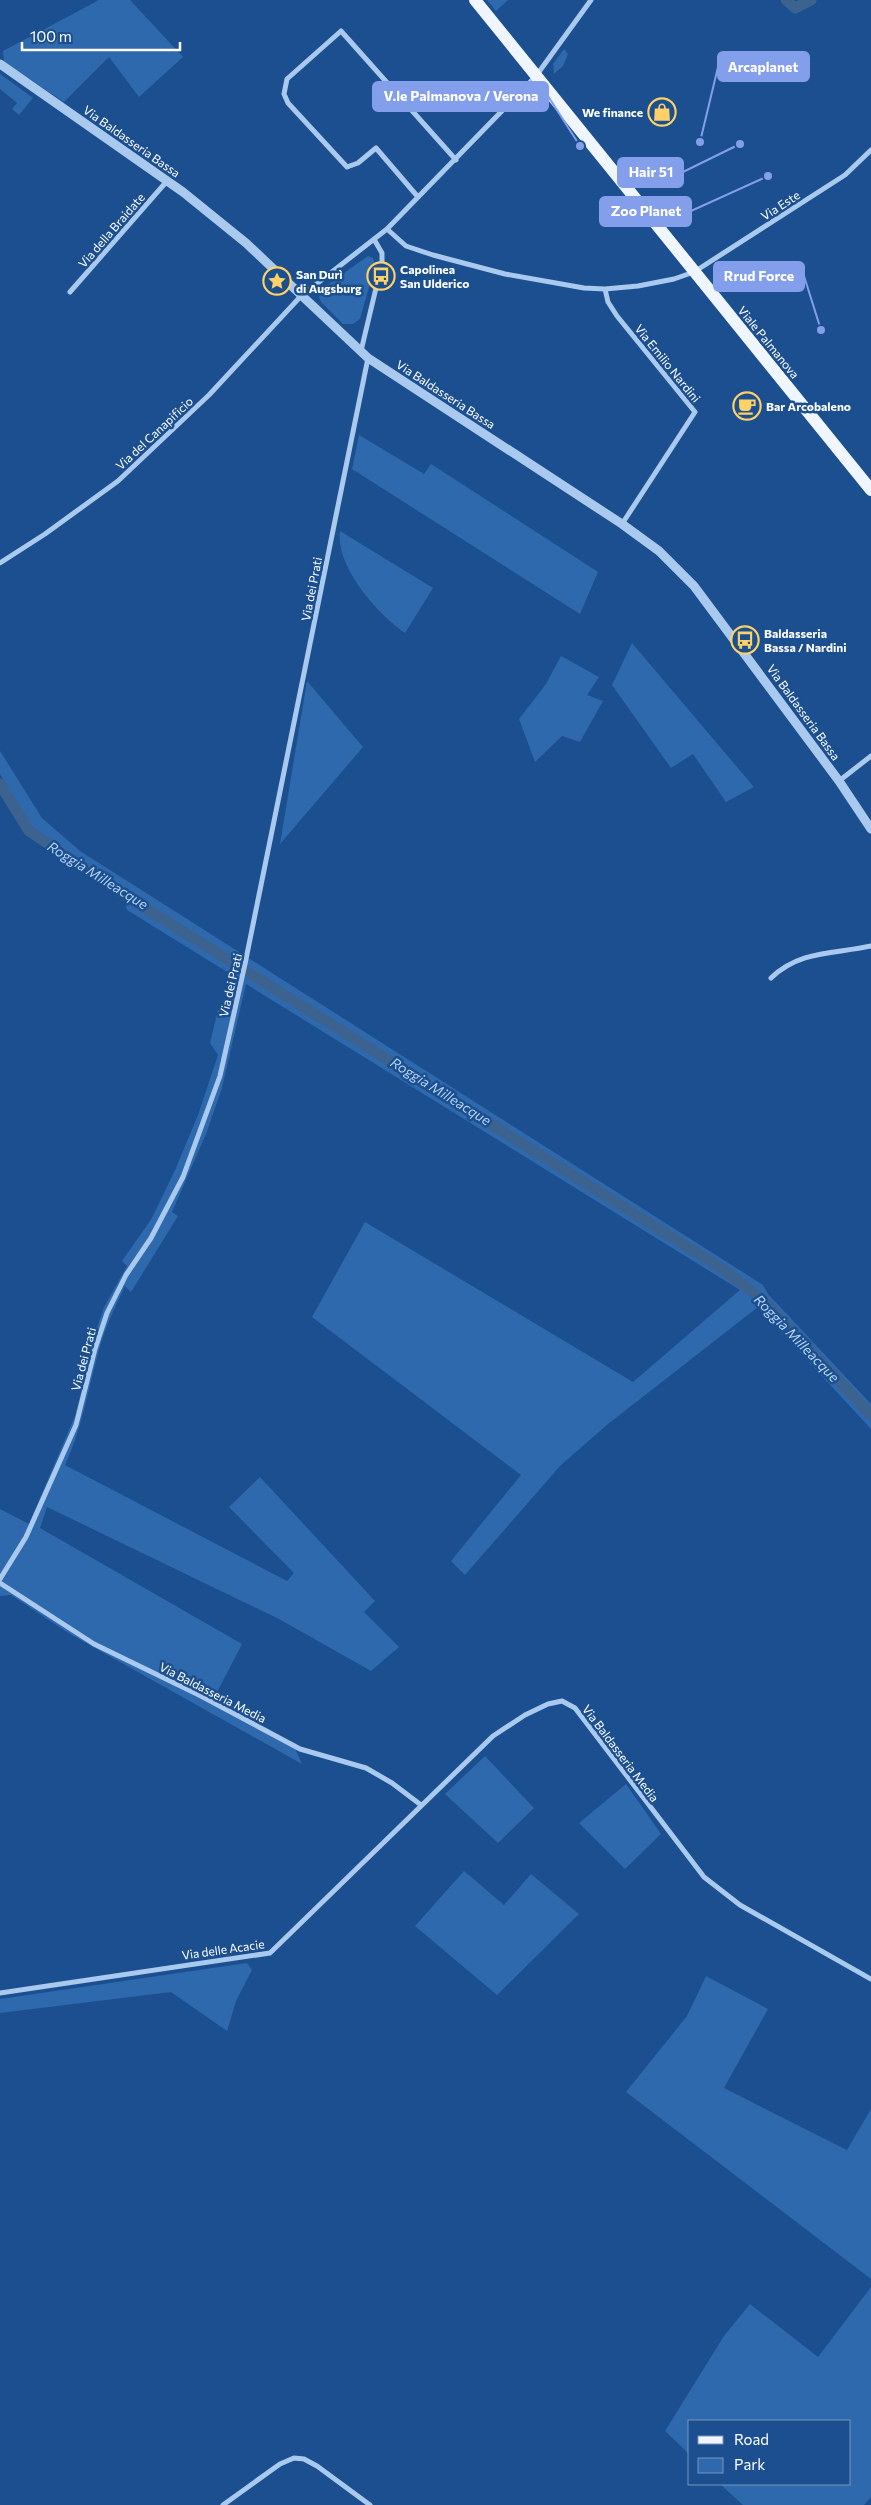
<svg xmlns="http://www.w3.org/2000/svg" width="871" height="2505" viewBox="0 0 871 2505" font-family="Commissioner,sans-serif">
	<rect width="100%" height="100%" fill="#1b4f8f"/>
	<path fill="#2e69ad" d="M99,0h31l53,57 -44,40 -30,-40 -45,45 -60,-40 -1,-11z
		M487,0h21l-12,11z
		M564,49l4,5 -5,12 -9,8 -1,-10z
		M0,74l33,24 -14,17 -7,-6 5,-6 -17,-14z
		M368,256l5,2 2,8 -15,53 -7,5h-10l-22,-22 -2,-5 2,-8z
		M359,435l65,39 7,-10 167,108 -18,42 -228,-145z
		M340,531l93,57 -28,45c-27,-18 -70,-67 -65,-102z
		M632,643l122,144 -28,15 -33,-48 -22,14 -59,-83z
		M561,656l38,21 -12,18 16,6 -23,41 -18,-6 -27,26 -16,-43 27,-35z
		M307,681l56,66 -83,97z
		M0,751l42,67 38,33 683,434 5,9 103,110v25l-113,-122 -150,117 -48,42 -95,109 -14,-14 70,-86 -209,-158 53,-95 268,160 107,-92 -494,-306 -24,104 -16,46 -34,78 6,4 -47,76 -6,-6c-10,21 -20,42 -26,64 -11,39 -17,79 -34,115l222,116 7,-8 -65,-66 31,-30 115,124 -11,11 35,35 -28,24 -92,-52 -232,-112 -7,21 202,116 -29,56 80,44 9,20 -232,-130 -59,-39 -11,1v-87l29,15 46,-108 22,-88 7,-21 23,-41 -5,-5 30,-43 24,-50 22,-53 20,-60 -8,-12 8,-33 8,-7 6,-28 -105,-65 -3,-10 -91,-62 5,-5 -15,-18 -23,-41z
		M485,1756l49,52 -36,35 -53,-49z
		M626,1784l35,50 -36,35 -46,-46z
		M464,1871l40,34 27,-31 48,40 -82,81 -82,-69z
		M247,1963l5,7 -16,31 -9,30 -56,-39 -171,21v-14z
		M706,1976l62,33 -44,79 123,62 24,-41v170l-245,-187 61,-76z
		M871,2287v210l-7,8h-121l-23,-21h130v-63h-160v34l-25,-24 59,-95 26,-32 68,53z"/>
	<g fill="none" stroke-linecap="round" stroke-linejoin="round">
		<path stroke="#3c6290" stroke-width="11" d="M786,0l9,8 16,-8
			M0,784l29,47 105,70 587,367 41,31 109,116"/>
		<path stroke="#a9c9ee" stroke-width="5" d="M418,197l-42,-49 -18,15 -11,4 -59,-64 -4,-9 3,-15 54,-48 115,129
			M387,229l19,17 27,9 72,19 79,14 21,1 33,-3 36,-7 20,-7 151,-97 26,-25
			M605,289l3,13 9,14 78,96 -73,112
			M70,292l97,-111
			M361,351l21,-88v-10l-7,-12
			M0,563l45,-29 73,-53 91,-86 92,-99 86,-67 149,-153 55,-76
			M839,781l32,-25
			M771,978c29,-28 64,-24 100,-32
			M0,1579l26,-42 50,-112 19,-76 12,-36 19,-38 25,-37 32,-61 37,-101 25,-112 123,-606
			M0,1583l94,61 107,52 99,53 66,19 26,15 29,22
			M0,1993l270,-40 223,-217 32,-21 23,-11 14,-3 13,7 129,169 36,28 131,74
			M223,2505l57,-41 14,-6 10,1 13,7 53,39"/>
		<path stroke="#a9c9ee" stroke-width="9" d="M0,64l183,128 63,51 122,115 254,166 37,27 35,35 145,195 32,48"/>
		<path stroke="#f0f6ff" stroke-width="12" d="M475,0l396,490"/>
	</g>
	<defs>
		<g id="shop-ring" transform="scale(1.4375)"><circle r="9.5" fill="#1b4f8f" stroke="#ffd166" stroke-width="1.5"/><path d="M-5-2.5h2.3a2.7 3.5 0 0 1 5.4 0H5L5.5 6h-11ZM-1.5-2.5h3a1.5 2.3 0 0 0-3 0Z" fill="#ffd166"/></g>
		<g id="bus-ring" transform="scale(1.4375)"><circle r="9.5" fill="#1b4f8f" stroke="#ffd166" stroke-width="1.5"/><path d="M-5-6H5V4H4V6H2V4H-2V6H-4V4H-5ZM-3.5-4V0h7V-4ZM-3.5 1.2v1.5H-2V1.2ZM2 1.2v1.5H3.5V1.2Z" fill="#ffd166"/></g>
		<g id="sight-ring" transform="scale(1.4375)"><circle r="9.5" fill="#1b4f8f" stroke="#ffd166" stroke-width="1.5"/><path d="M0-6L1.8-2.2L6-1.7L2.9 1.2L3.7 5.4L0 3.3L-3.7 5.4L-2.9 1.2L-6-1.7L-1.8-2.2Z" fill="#ffd166"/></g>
		<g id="cafe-ring" transform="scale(1.4375)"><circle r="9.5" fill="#1b4f8f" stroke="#ffd166" stroke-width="1.5"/><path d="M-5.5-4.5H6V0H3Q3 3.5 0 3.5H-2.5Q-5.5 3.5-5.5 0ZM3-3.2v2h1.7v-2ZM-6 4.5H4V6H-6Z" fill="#ffd166"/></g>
	</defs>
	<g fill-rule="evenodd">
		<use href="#shop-ring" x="662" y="112"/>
		<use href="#bus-ring" x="381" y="276"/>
		<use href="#sight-ring" x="277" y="281"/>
		<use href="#cafe-ring" x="747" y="406"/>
		<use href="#bus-ring" x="745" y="640"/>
	</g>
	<g text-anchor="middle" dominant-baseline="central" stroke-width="5" stroke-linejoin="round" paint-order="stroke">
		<g font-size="12" font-weight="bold" fill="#fff" stroke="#1b4f8f" text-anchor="start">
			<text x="643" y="112" text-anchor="end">We finance</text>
			<text x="400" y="269">Capolinea<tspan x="400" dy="14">San Ulderico</tspan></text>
			<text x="296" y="274">San Durì<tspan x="296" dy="14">di Augsburg</tspan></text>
			<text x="766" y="406">Bar Arcobaleno</text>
			<text x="764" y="633">Baldasseria<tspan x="764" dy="14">Bassa / Nardini</tspan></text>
		</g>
		<g font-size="12" fill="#fff" stroke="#1b4f8f">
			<text transform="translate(132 141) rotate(35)">Via Baldasseria Bassa</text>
			<text transform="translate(780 205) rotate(-33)">Via Este</text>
			<text transform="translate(111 230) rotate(-49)">Via della Braidate</text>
			<text transform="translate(769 342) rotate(51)">Viale Palmanova</text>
			<text transform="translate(668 363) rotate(51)">Via Emilio Nardini</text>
			<text transform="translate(446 394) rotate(33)">Via Baldasseria Bassa</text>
			<text transform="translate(154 433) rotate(-43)">Via del Canapificio</text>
			<text transform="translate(311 589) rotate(-79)">Via dei Prati</text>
			<text transform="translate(804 712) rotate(54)">Via Baldasseria Bassa</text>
			<text transform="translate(230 985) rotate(-77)">Via dei Prati</text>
			<text transform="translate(83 1359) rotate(-75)">Via dei Prati</text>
			<text transform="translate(213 1692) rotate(27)">Via Baldasseria Media</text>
			<text transform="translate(621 1753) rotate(53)">Via Baldasseria Media</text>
			<text transform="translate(223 1949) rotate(-8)">Via delle Acacie</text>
		</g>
		<g font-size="14" font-style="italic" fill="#b5d3f5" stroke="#1b4f8f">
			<text transform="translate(98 875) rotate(32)">Roggia Milleacque</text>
			<text transform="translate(441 1091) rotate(32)">Roggia Milleacque</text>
			<text transform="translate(797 1338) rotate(46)">Roggia Milleacque</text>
		</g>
	</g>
	<path fill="none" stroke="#839eea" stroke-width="2" d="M700 142L718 67M580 146L548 96M740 144L683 172M768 176L691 211M821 330L804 276"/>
	<g fill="#839eea" stroke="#1b4f8f" stroke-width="2">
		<circle cx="700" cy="142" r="5"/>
		<circle cx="580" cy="146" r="5"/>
		<circle cx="740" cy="144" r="5"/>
		<circle cx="768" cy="176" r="5"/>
		<circle cx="821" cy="330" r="5"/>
	</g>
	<g fill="#839eea" stroke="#839eea" stroke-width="2">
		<rect x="718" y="52" width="91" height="29" rx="5"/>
		<rect x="373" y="82" width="175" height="29" rx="5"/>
		<rect x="618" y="158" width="65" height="29" rx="5"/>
		<rect x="600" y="197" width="91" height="29" rx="5"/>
		<rect x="714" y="262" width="90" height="29" rx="5"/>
	</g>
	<g font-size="14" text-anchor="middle" font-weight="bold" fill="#fff">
		<text x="763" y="72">Arcaplanet</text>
		<text x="461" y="101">V.le Palmanova / Verona</text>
		<text x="651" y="177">Hair 51</text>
		<text x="646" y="216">Zoo Planet</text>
		<text x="759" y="281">Rrud Force</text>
	</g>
	<rect x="688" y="2420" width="162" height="65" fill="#1b4f8f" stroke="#7695bc"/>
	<rect x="698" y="2436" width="25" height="8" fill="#f0f6ff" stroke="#7695bc"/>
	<text x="734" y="2445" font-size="15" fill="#ffffff">Road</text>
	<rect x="698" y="2458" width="25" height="15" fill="#2e69ad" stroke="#7695bc"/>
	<text x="734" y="2470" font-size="15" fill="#ffffff">Park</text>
	<path d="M22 42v8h158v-8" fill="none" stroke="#ffffff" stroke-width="2.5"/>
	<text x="30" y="42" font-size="15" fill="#ffffff" stroke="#1b4f8f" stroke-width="4" paint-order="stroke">100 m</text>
</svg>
